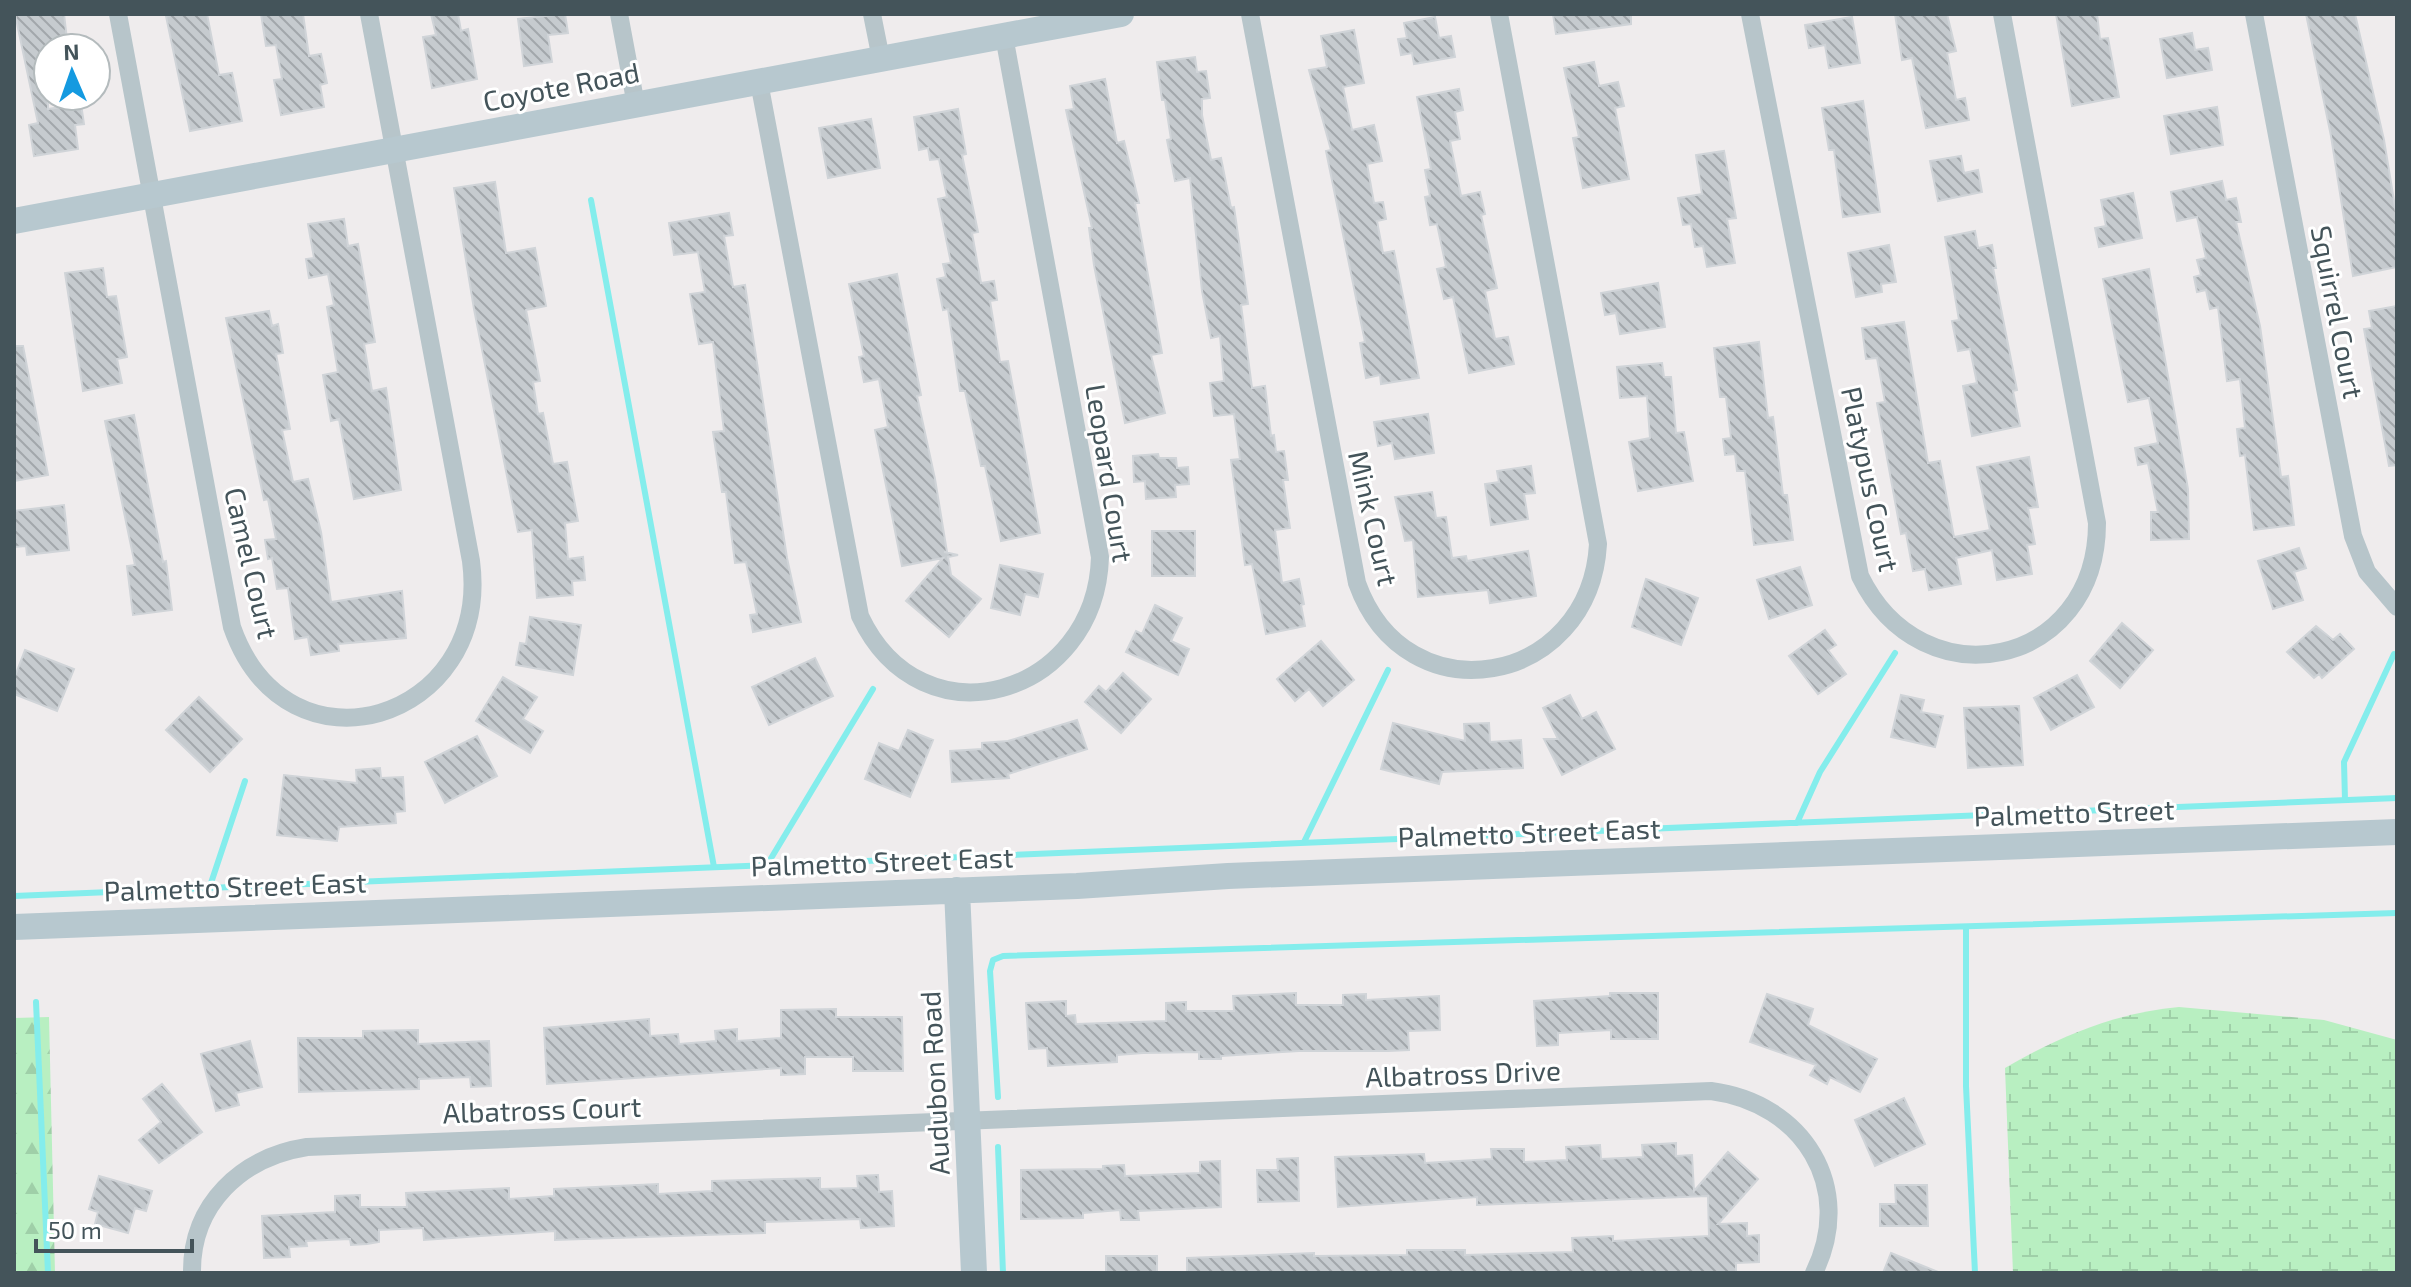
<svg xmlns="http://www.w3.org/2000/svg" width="2411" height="1287" viewBox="0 0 2411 1287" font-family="'Exo 2',sans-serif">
	<defs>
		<pattern id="forest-firs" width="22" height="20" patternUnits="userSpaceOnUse" patternTransform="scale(2)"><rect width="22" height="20" fill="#b8efc1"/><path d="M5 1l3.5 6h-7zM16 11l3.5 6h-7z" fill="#9fcfa8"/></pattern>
		<pattern id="wetland-marsh" width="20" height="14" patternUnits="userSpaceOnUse" patternTransform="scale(2)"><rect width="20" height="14" fill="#b8efc1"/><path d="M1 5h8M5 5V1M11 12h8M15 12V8" fill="none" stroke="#9fcfa8"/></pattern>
		<pattern id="building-back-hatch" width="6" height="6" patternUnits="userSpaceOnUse" patternTransform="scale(2)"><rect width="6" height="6" fill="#c6cbcf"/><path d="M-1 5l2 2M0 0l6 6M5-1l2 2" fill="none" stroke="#a2a7ab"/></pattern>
	</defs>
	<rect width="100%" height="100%" fill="#efeced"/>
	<path fill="url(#forest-firs)" d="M49,1017l6,256h-41v-255z"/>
	<path fill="url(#wetland-marsh)" d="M2179,1007l145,13 73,20v233h-384l-8,-205c55,-32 110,-55 174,-61z"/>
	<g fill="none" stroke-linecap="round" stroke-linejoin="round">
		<path stroke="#84edec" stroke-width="6" d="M591,200l123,667
			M2345,800l-1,-38 50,-108
			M1797,823l23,-51 75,-119
			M1304,842l84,-172
			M767,865l106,-176
			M209,889l36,-108
			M14,896l2383,-98
			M1966,928v158l9,187
			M36,1002l12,271
			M998,1097l-8,-126 3,-11 10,-4 1394,-43
			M998,1147l5,126"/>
	</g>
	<path fill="url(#building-back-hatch)" stroke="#d0d4d8" stroke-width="2" d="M15,14h49l4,34h-20v61l33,-5 3,20 -9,1 3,24 -44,7 -5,-31 9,-2z
		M176,14h31l12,61 13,-2 10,48 -52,10 -24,-115z
		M261,14h42l6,42 12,-2 6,29 -7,2 4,22 -43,8 -7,-35 8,-1 -6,-34 -10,1z
		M431,14h27l3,17 7,-2 9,50 -45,9 -9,-51 13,-2z
		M565,14l3,19 -20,2 4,27 -28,4 -6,-47z
		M1553,14h78v10l-75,10z
		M1895,14h52l9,37 -9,2 9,47 9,-2 4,22 -43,8 -14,-70 -10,2z
		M2056,14h41l3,25 8,-1 11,59 -47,9z
		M2306,14h49l29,126 13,79v48l-44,9 -22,-140z
		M1435,17l4,21 12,-2 4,21 -41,7 -2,-11 -11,2 -3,-16 9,-1 -3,-15z
		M1852,17l8,46 -31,5 -4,-23 -16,3 -4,-23z
		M1354,30l10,53 -21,4 9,43 22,-5 8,36 -15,3 7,39 9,-1 3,17 -9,2 6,32 11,-2 25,127 -38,6 -1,-9 -14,3 -6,-35 5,-1 -39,-191 5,-1 -22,-80 18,-3 -6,-31z
		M2192,33l3,17 13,-2 4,22 -45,8 -7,-39z
		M1195,57l2,15 9,-1 4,27 -8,1v16l9,45 10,-2 10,50 3,-1 14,97 -7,1 11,83 13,-2 6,50 3,-1 2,17 8,-1 4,29h-5l7,48 -15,2 7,53 17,-4 5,25 -3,1 4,21 -39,8 -14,-70 -7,1 -14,-105 9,-1 -6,-45 -20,2 -4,-33 14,-2 -4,-45 -9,2 -9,-47 -12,-113 -15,3 -8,-41 4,-1 -6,-39h-3l-5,-38z
		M1594,62l5,24 19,-4 6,24 -9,2 14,71 -46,9 -10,-50 6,-1 -15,-69z
		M1105,79l12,64 7,-2 15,62h-4l27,150 -11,2 14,58 -40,10 -31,-158 -5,-37h3l-26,-118 8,-1 -4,-23z
		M1459,89l4,21 -8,2 5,27 -10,2 11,55 19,-4 5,22 -4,1 16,73 -12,3 10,48 13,-2 6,27 -45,9 -16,-76 -9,2 -7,-30 9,-2 -9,-43 -7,1 -5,-28 5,-1 -5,-26 6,-1 -14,-72z
		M1863,101l17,111 -37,5 -9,-67h-5l-7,-42z
		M2217,107l6,38 -52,9 -7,-38z
		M958,109l8,45 -4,1 16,77 -6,1 9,50 13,-2 3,19 -7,1 10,61 8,-1 32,172 -39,8 -16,-75h-4l-16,-75h-5l-12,-82 -5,1 -6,-31 9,-2 -3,-13 8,-1 -13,-64 9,-2 -8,-38 -9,1 -2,-12 -9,2 -5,-33z
		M871,119l9,49 -52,10 -9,-50z
		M1724,151l12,67 -9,1 8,44 -28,4 -4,-21 -8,1 -4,-23 -8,1 -5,-27 24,-4 -6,-39z
		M1961,156l3,17 14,-3 4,22 -44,9 -8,-40z
		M2222,181l4,19 10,-2 5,24h-5l24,104 21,151 7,-1 6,49 -40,5 -9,-75 -5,1 -3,-27 8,-1 -5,-49 -13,2 -9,-74 -8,2 -4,-19 -9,2 -3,-15 7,-2 -4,-15 9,-2 -9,-41 -20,4 -6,-29z
		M495,182l11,71 29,-5 11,58 -20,4 14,71 -7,1 5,32 5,-1 10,51 14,-2 11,59 -13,2 3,36 15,-2 2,23 -13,1 1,14 -36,3 -5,-68 -14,2 -44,-223 -20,-121z
		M2133,193l9,45 -43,9 -4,-19 11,-2 -5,-26z
		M729,213l4,22 -9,1 9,51 12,-2 42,273 14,64 -48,10 -3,-17 7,-1 -11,-52 -11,1 -9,-71h-4l-9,-60 11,-1 -11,-89 -14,2 -9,-50 15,-2 -7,-40 -24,3 -5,-32z
		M344,219l4,27 10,-2 17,98 -11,2 8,47 14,-3 15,102 -47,9 -15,-80 -8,2 -8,-46 15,-3 -11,-65 7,-2 -6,-31 -19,4 -3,-19 8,-1 -6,-34z
		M1975,231l3,17 14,-3 4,23h-3l24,122 -4,1 7,35 -48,10 -9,-50 14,-3 -7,-34 -12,2 -6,-30 7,-1 -14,-83z
		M1889,245l7,37 -15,2 1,8 -26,5 -8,-44z
		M103,268l4,29 9,-1 11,61 -10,2 5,24 -39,8 -18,-118z
		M2149,269l39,220 1,50 -38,1v-28h7l-10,-49 -10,2 -3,-17 23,-5 -9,-45 -21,4 -25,-123z
		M897,274l24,121 -4,1 18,83 12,73h-3l14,3 -10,2 3,18 30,24 -32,38 -43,-36 37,-43 -41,8 -27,-136 13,-3 -9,-48 -15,3 -5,-25 5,-1 -15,-72z
		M1658,283l7,44 -45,7 -4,-21 -11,2 -4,-22z
		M2397,306v159l-8,1 -25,-137 8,-1 -3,-17z
		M269,311l3,15 6,-2 5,29 -7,1 14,75 -8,1 11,52 15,-3 13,53 10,70 71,-11 4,47 -68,6 1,7 -28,4 -3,-18 -13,2 -7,-51 -11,1 -5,-31 -4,1 -3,-19 11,-1 -8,-40 -4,1 -38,-182z
		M1904,322l24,141 12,-2 14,76 36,-7 -13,-63 52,-10 9,50 -10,1 7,36 -8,1 5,29 -35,6 -5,-30 -36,8 5,26 -32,6 -4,-21 -12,2 -7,-38 -5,1 -24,-131 8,-1 -8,-44 -11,1 -4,-31z
		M1759,342l9,76 5,-1 10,78h4l6,45 -39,5 -9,-74h-8l-2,-17 -10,1 -2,-16 8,-1 -5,-41h-6l-6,-49z
		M14,346h9l25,129 -34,6z
		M1662,363l2,14h7l5,56 8,-1 9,49 -55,10 -9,-49 21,-4 -3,-42 -27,2 -3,-31z
		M1428,414l6,39 -39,6 -3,-16 -14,3 -4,-24z
		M134,415l29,147 3,-1 6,49 -39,5 -6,-49 8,-1 -30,-144z
		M1158,454l1,4h17l1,10 11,-1 1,17 -14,1 1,12 -30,2 -1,-18 -11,1 -1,-26z
		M1531,466l4,27 -11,1 4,25 -37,6 -6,-41 14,-2 -2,-11z
		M1432,492l4,26 10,-1 6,41 14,-2 1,5 61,-10 8,45 -46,7 -2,-13 -70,7 -5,-57 -8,1 -10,-44z
		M64,505l5,45 -42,5 -1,-9 -12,1v-36z
		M1152,531h43v45h-43z
		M2299,548l7,20 -12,4 9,28 -30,9 -15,-48z
		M1000,565l43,9 -5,23 -13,-3 -5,21 -29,-7z
		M1800,567l12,38 -43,14 -12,-39z
		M1646,579l52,19 -17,47 -49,-18z
		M1155,605l27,13 -11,23 18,8 -11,26 -52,-23 10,-21 6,3z
		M530,617l51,8 -8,50 -57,-10 4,-22 6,1z
		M2122,623l31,27 -33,38 -30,-27z
		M2316,626l17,14 7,-6 14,15 -32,29 -3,-4 -5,4 -27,-26z
		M1825,630l11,15 -8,5 18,24 -28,20 -29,-38z
		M1321,641l33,39 -31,26 -14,-17 -14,12 -18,-22z
		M25,650l49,19 -17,42 -43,-17v-15z
		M815,658l18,38 -64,29 -17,-38z
		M1123,673l28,26 -30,34 -36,-31 14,-16 7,6z
		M2077,675l17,32 -43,23 -17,-32z
		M503,677l34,20 -14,22 20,12 -13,22 -54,-32z
		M1570,695l12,24 14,-7 19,37 -53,26 -18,-36h14l-15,-31z
		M1901,695l23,5 -3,12 22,4 -8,31 -44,-10z
		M199,697l43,42 -32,33 -44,-42z
		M2019,706l4,59 -55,3 -4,-60z
		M1077,720l10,29 -79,25 1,4 -57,4 -2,-31 32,-2v-6l26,-2z
		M1393,723l72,18 -1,-17 25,-1 1,19 31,-2 2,28 -81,4 -3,12 -58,-15z
		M908,730l25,10 -23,57 -45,-18 14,-36 20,8z
		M477,736l20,40 -52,27 -20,-41z
		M380,768l1,10 22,-1 2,34 -10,1 1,11 -57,4 -2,14 -60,-6 7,-60 73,8 -1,-13z
		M1296,993v12h47v-10l23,-1v6l73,-4 1,34 -32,1 1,19 -21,1h-89l-78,5v3h-22v-7l-56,1 -26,2v7l-69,4 -1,-18 -18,1 -3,-46 40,-2v15l9,-1 1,9 90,-3v-18l20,-1v9h48l-1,-15z
		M1610,993h48v46h-47v-9l-53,3v12l-21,1 -3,-45 76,-5z
		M1767,994l46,15 -5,16 69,34 -17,33 -30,-15 -3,7 -17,-9 6,-10 -66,-23z
		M836,1009v8h66l1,54h-50v-14h-48v17l-24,1v-7l-234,16 -3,-56 105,-9 1,17 28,-2 1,10 37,-3 -1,-10 22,-2v12l44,-3v-28z
		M418,1030v14l71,-3 2,45 -20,1 -1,-10 -51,2v10l-120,3 -1,-54h65v-7z
		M250,1041l12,46 -26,6 3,12 -23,6 -15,-57z
		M162,1084l40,48 -43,31 -20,-23 22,-18 -18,-23z
		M1904,1098l21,46 -50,22 -20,-46z
		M1676,1143v13l16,-1 2,36 34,-39 30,27 -40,45 29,-1v13l12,-1v27l-23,1v10h-549v-15l127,-5v3l93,-1v-5h58v5l108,-3 -1,-14 41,-2v5l96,-5 -1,-40 -231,9v-8l-139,10 -3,-50 89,-3 1,9 67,-4 -1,-10h33v13l43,-2 -1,-13 34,-2 1,14 42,-2 -1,-12z
		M1298,1158l1,43 -41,1 -1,-32h21l-1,-11z
		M1220,1161l1,46 -83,4 1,9h-18l-1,-10 -37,3v5l-62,1v-49l82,-1v-3l21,-1 1,11 75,-3v-11z
		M878,1175l1,17 13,-1 2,35 -33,2 -1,-9 -95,3v11l-210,7v-9l-131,9 -1,-12 -44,2v12l-12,2 -16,1 -1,-6 -44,2 1,5 -18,1 1,10 -26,1 -2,-42 73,-4v-16l25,-1v12h47l-1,-14 103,-5v11l45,-3v-7l104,-5v10l54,-3v-10l108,-3v11l38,-1 -1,-12z
		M99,1176l53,15 -6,20 -11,-3 -7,25 -33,-9 3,-12 -9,-3z
		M1895,1185h32l1,41h-48v-22h16z
		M1891,1253l47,19v1h-55z
		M1106,1256h51v17h-51z"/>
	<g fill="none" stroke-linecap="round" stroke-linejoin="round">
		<path stroke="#b7c5ca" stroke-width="18" d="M118,14l114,613c55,157 260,94 239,-66l-102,-547
			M619,14l17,91
			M872,14l9,45
			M1250,14l107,569c49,137 233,103 241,-39l-99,-530
			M1750,14l110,562c62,128 237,92 237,-53l-95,-509
			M2254,14l99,522 14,36 30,35
			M759,82l101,534c62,132 236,80 240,-59l-96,-521
			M192,1273c-1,-69 50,-116 115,-126l1404,-56c92,12 145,96 103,182"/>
		<path stroke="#b7c8cf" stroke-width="26" d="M14,221l1107,-207
			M957,890l17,383
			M14,927l1063,-41 151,-10 1169,-44"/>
	</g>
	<g text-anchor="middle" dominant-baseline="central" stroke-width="6" stroke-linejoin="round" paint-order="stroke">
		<g font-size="28" fill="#44545a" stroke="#fff">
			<text transform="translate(561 86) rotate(-11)">Coyote Road</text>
			<text transform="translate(2338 312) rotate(79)">Squirrel Court</text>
			<text transform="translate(1110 473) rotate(81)">Leopard Court</text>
			<text transform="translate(1871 479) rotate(78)">Platypus Court</text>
			<text transform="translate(1374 518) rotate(77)">Mink Court</text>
			<text transform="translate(252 563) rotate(77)">Camel Court</text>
			<text transform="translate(2074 812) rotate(-2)">Palmetto Street</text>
			<text transform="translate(1529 832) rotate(-2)">Palmetto Street East</text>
			<text transform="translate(882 861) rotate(-2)">Palmetto Street East</text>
			<text transform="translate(235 886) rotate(-2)">Palmetto Street East</text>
			<text transform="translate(1463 1073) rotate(-2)">Albatross Drive</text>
			<text transform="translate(934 1083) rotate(-93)">Audubon Road</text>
			<text transform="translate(542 1109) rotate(-2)">Albatross Court</text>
		</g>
	</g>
	<rect width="2411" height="1287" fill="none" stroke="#44545a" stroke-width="32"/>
	<g transform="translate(72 72) rotate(358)"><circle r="38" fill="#ffffff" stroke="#b4bbbd" stroke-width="2"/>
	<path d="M0-6L14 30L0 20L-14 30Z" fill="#149ae0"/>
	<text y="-12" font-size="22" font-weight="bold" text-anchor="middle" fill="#44545a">N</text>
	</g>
	<path d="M36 1239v12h156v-12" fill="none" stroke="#44545a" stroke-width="4"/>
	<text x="48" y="1239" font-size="24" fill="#44545a" stroke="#ffffff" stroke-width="6" paint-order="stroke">50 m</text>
</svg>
